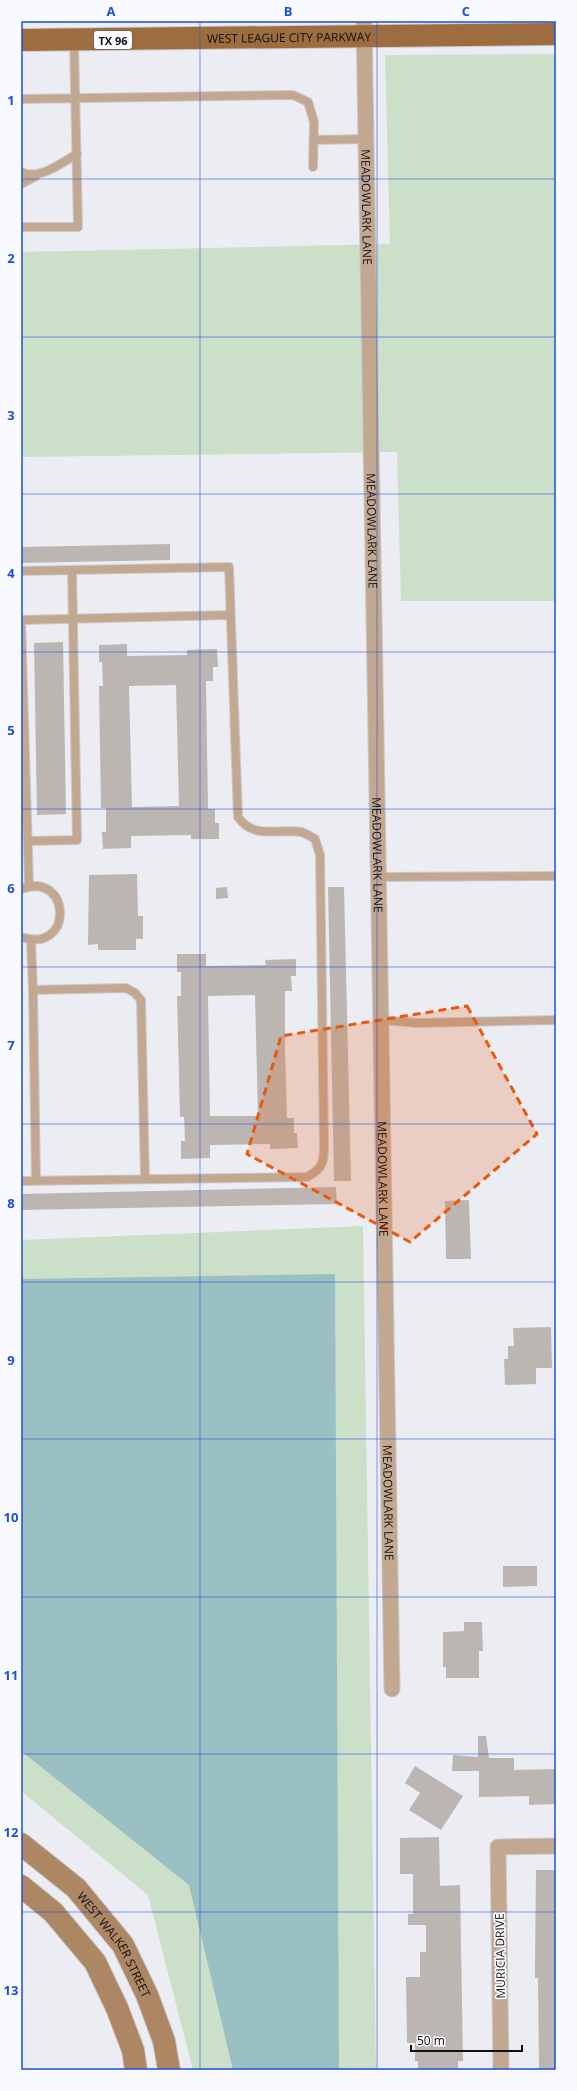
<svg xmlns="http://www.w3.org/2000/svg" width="577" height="2091" viewBox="0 0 577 2091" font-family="'Open Sans',sans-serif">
	<rect width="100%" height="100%" fill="#ececf3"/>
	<path fill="#ccdfc9" d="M556,54v547h-155l-4,-149 -376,5v-205l369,-8 -5,-189z
		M363,1226l13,844h-183l-45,-175 -127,-104v-551z"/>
	<path fill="#9ac0c4" d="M335,1274l4,796h-106l-44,-185 -168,-134v-472z"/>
	<path fill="#bcb6b3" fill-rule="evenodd" d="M170,544v16l-149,3v-16z
		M63,642l3,172 -29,1 -3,-172z
		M127,644v12l60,-1v-5l30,-1 1,18h-5v14h-7l2,128h7v14h4v16h-28v-4l-60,1v12l-28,1 -1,-17h4v-24h-5l-2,-122h4l-1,-24h-3v-17zM176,685l3,121 -47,1 -3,-121z
		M137,874l1,42h5v23h-7v11h-38v-6l-10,1 1,-70z
		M227,887l1,11 -12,1v-11z
		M328,887h16l7,294h-17z
		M177,954h29v12l60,-1 -1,-5 31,-1v17h-5l1,15h-7v58l2,69h7v15h3l1,15 -28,1v-5l-60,1v13l-29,1v-18h4l-1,-24h-4l-3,-121h4v-24h-4zM255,995l3,121h-48l-2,-120z
		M336,1187l1,17 -316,6v-16z
		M469,1200l2,59h-25l-1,-58z
		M551,1327l1,41h-16v16l-31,1 -1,-26h4v-13h6l-1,-18z
		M503,1566h34v20l-34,1z
		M464,1622h18l1,29h-4v27h-33v-11h-3v-35l21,-1z
		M478,1736h8l3,22h25v12l42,-1v35l-27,1v-9l-50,1v-26h-27l1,-16 25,2z
		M415,1766l48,30 -22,34 -32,-20 11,-17 -15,-10z
		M439,1837l1,49 20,-1 3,176h-5v9h-40v-9h-3v-18h-8l-1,-66h14v-25h6v-27h-18v-11h5v-40h-13v-36z
		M536,1870h20v200h-17l-1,-92h-3v-14z"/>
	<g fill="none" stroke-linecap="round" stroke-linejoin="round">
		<g stroke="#c9c9cf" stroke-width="10">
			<path id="lane" d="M21,99l272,-4 15,7 6,20 -1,45
				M314,140l53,-1
				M21,172c18,9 40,-9 56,-18
				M21,184l15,-8
				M21,227h57l-4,-186
				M21,571l208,-4 9,250c16,23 40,11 63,15 5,1 10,5 14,7l5,16 4,288c0,18 0,25 -17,34l-286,4
				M21,620l8,266
				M21,620l209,-5
				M28,841l49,-1 -5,-270
				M380,877l176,-1
				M21,889c51,-19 53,66 0,48
				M31,940l2,50 93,-2 9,5 6,7 4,179
				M33,990l3,191
				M382,1020l35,3 139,-3"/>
		</g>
		<g stroke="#c9c9cf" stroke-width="17">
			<g id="street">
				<path id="s1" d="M364,21l28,1668"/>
				<path d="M501,2070l-3,-223 58,-1"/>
			</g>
		</g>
		<g stroke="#c9c9cf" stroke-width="24">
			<g id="secondary">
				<path id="s2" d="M21,1844l55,44 47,57 24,50 17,46 5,29"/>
				<path d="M21,1886l32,26 42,50 22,46 16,42 3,20"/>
			</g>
		</g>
		<g stroke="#c9c9cf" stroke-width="24">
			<g id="primary">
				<path id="s3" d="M21,40l535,-6"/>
			</g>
		</g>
		<use href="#lane" stroke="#c3a891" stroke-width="8"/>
		<use href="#street" stroke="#c3a891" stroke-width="15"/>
		<use href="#secondary" stroke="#ad8663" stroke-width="22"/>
		<use href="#primary" stroke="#9d6d40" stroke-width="22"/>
	</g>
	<path fill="#e8590c" fill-opacity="0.2" stroke="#e8590c" stroke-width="3" stroke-dasharray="8 5" stroke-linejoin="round" d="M467,1006l70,128 -127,108 -163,-88 34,-118z"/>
	<path fill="none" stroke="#1d4ed8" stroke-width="1" stroke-opacity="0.55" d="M200,21v2049M377,21v2049M21,179h535M21,337h535M21,494h535M21,652h535M21,809h535M21,967h535M21,1124h535M21,1282h535M21,1439h535M21,1597h535M21,1754h535M21,1912h535"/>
	<g text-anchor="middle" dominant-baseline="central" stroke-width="3.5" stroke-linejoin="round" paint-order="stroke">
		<rect fill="#f9faff" stroke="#565659" stroke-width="1" x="94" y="31" width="38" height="18" rx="3"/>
		<g font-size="11" font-weight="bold" fill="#101012">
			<text x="113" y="40">TX 96</text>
		</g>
		<g font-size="12" fill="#101012" stroke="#f9faff">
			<text stroke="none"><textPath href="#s3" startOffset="268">WEST LEAGUE CITY PARKWAY</textPath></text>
			<text stroke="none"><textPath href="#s1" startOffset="186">MEADOWLARK LANE</textPath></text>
			<text stroke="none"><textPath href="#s1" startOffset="510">MEADOWLARK LANE</textPath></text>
			<text stroke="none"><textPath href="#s1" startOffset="834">MEADOWLARK LANE</textPath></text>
			<text stroke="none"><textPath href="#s1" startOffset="1158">MEADOWLARK LANE</textPath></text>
			<text stroke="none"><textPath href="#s1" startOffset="1482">MEADOWLARK LANE</textPath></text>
			<text stroke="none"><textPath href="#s2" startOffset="139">WEST WALKER STREET</textPath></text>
			<text transform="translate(500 1956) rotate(-91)">MURICIA DRIVE</text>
		</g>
	</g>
	<rect width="577" height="2091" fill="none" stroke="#f9faff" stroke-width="44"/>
	<path d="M411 2045v6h111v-6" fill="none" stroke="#101012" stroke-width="2"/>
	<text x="417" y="2045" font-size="12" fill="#101012" stroke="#f9faff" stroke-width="3" paint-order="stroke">50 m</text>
	<rect x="22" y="22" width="533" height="2047" fill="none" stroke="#1d4ed8" stroke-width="1.5"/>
	<g font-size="13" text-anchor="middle" font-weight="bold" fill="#1d4ed8">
		<text x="111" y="16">A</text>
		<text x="288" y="16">B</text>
		<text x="466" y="16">C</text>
		<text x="11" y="105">1</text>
		<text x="11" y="263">2</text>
		<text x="11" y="420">3</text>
		<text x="11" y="578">4</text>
		<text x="11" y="735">5</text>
		<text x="11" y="893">6</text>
		<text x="11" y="1050">7</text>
		<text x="11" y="1208">8</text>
		<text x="11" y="1365">9</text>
		<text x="11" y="1522">10</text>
		<text x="11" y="1680">11</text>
		<text x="11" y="1837">12</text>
		<text x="11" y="1995">13</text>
	</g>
</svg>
